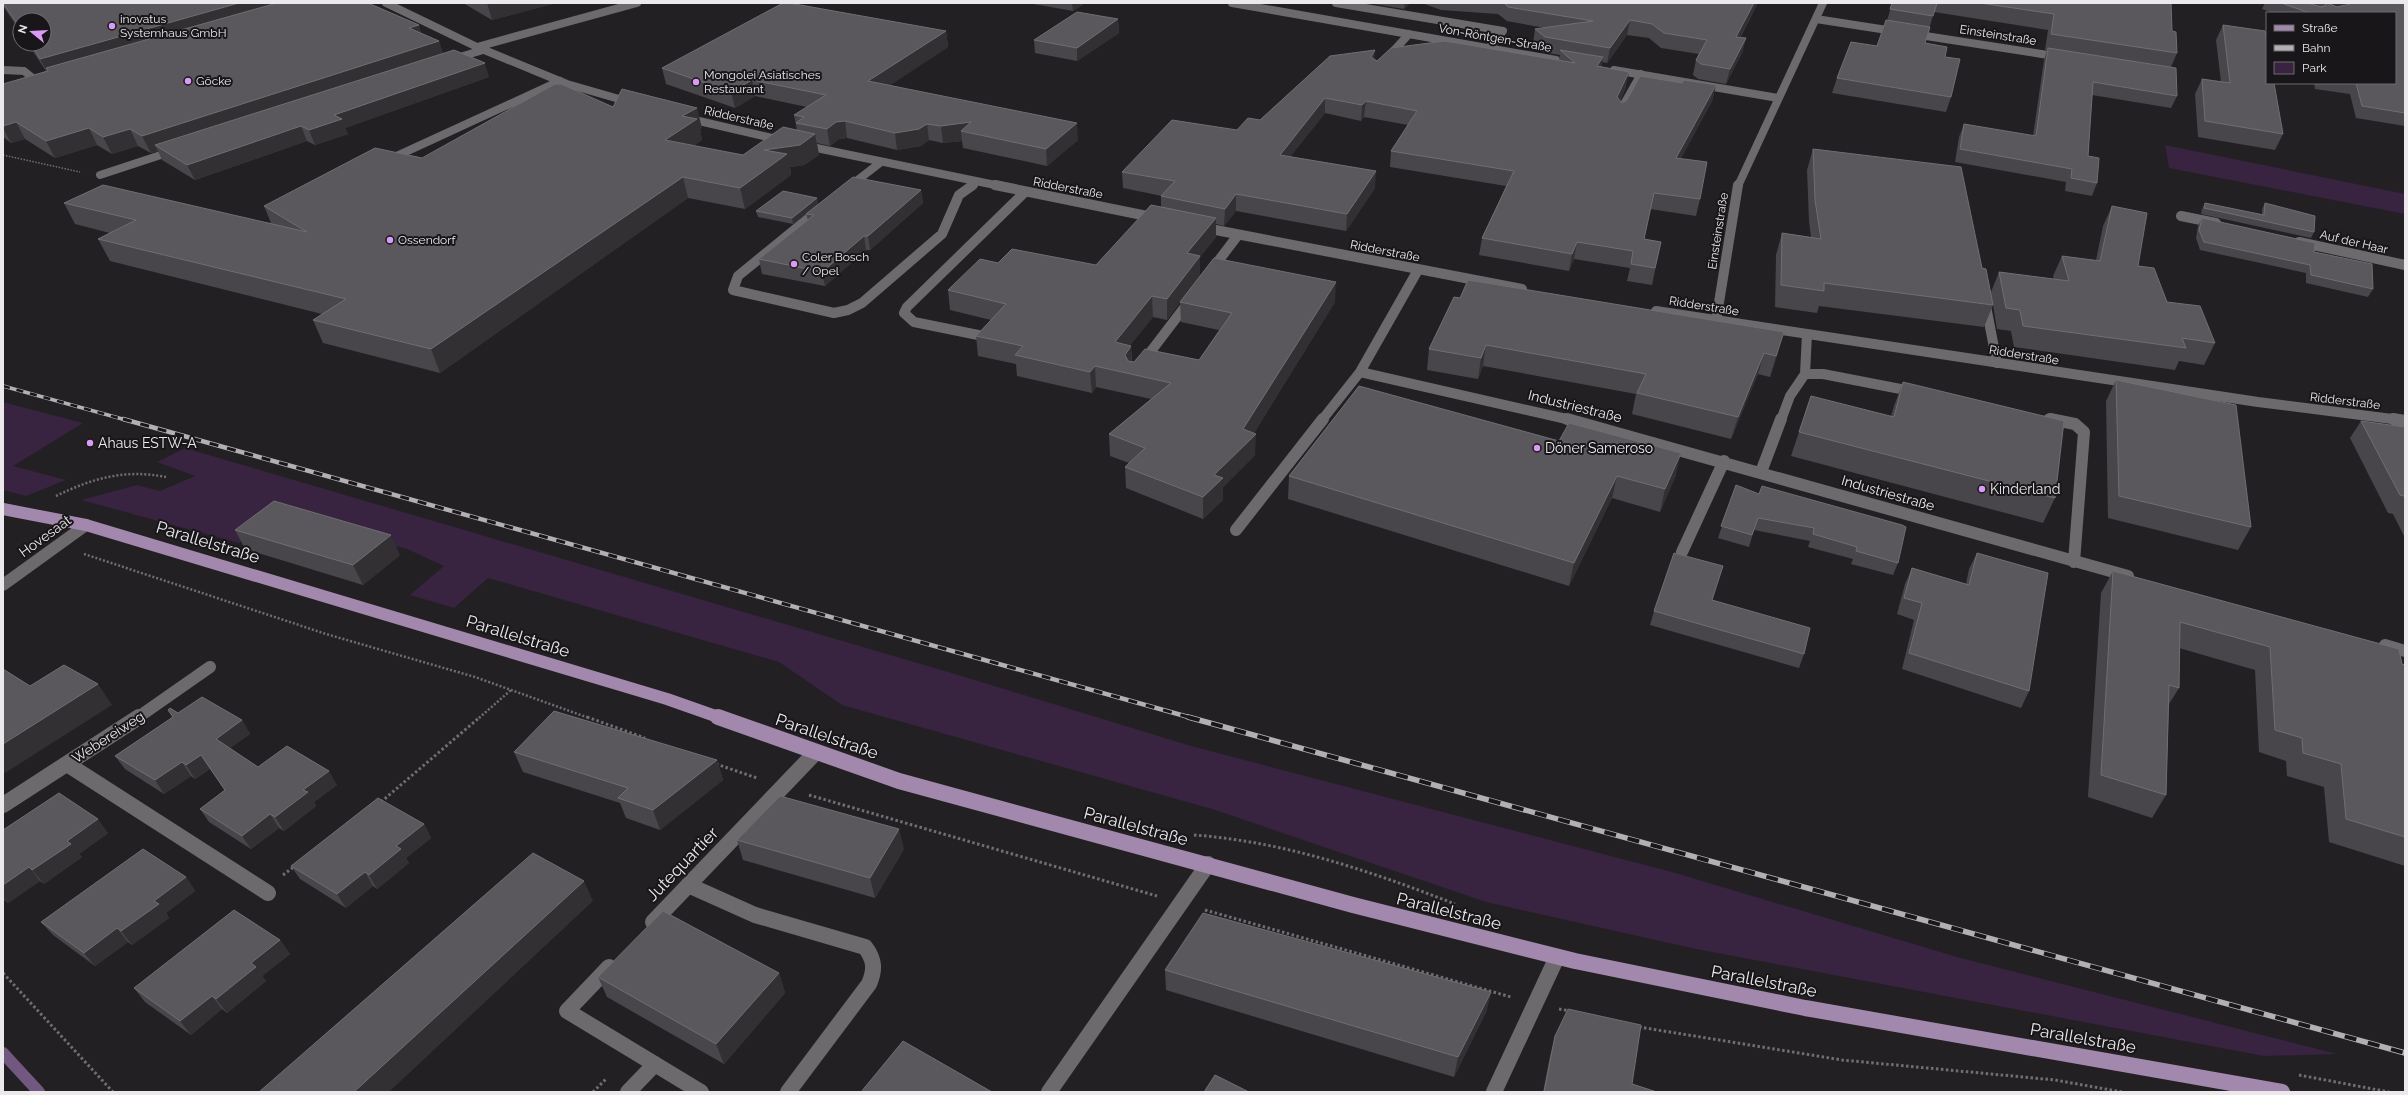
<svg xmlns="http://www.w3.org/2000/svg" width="2408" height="1095" viewBox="0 0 2408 1095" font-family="Raleway,sans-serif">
	<rect width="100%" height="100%" fill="#222023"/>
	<path fill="#382341" d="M2165,145l240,49v20l-236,-46z
		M3,402l80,21 -70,43 53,14 -40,16 -23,-6z
		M185,448l770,226 236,72 481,126 285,85 380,97 -73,2 -568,-107 -210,-47 -274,-93 -370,-104 -63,-43 -291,-84 -34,30 -44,-13 34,-29 -37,-17 -129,-34 -39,28 -158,-43 56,-15 23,6 35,-15 -38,-14z"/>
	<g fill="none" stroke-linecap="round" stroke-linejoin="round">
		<path stroke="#72577e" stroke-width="12" d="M3,1053l36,39"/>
		<path stroke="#706e71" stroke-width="1.5" stroke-dasharray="1.5 1.5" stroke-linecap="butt" d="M3,155l77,17"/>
		<path stroke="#706e71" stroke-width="2.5" stroke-dasharray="2 2" stroke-linecap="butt" d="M56,496c37,-18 69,-27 110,-19
			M84,554l242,80 149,43 114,41
			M479,718l32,-28"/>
		<path stroke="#706e71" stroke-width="3" stroke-dasharray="2.5 2.5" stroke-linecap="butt" d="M587,717l58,21
			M716,764l41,14
			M809,795l348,101
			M381,802l99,-85
			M1194,835c92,7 176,36 261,69
			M283,875l12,-9
			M1205,910l306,87
			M3,973l110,119
			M1559,1009l11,2
			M1639,1027l203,33 213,20 67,12
			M2299,1075l90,17
			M593,1092l14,-14"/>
		<path stroke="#6d6a6e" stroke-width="8" d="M386,3l91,44 90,37 66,19
			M1232,3l324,57
			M1336,3l167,28 -14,17
			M1816,19l245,38
			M477,47l160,-44
			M1387,58l22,-24
			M450,60l33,-10
			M3,70l21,1 15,12 4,-1
			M1614,70l164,28
			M1619,113l22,-39
			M686,118l99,23
			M802,145l198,41
			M388,160l172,-79
			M100,175l76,-25
			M850,186l31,-24
			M971,186l5,-4
			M1738,186l85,-183"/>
		<path stroke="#6d6a6e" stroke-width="10" d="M995,185l162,33
			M847,188l4,-3
			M820,209l-82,67 -5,14 101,23 14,-3 14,-7 80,-69 17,-39 14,-10
			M2181,216l35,7
			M1200,227l322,62
			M2299,242l106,23
			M1418,270l-58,102 211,48
			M1210,272l28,-37
			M1985,301l12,62
			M1656,311l602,91 142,18
			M1716,321l22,-136
			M983,336l-69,-14 -10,-9 3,-6 118,-115
			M1142,363l48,-63
			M1805,374l2,-40
			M2048,419l8,1
			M1322,420l38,-48
			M1781,420l9,-24 15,-22h18l93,18"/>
		<path stroke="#6d6a6e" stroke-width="12" d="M1567,419l561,157
			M2050,419l25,5 9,8 -10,130
			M2393,419l12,2
			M1761,472l20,-53
			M1236,530l87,-111
			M1682,552l42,-91
			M3,585l83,-60
			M2385,645l20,6
			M137,718l73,-51"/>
		<path stroke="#6d6a6e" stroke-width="16" d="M67,764l201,129
			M3,805l136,-88
			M688,885l67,30 110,32c10,13 10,23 4,37l-81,108
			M653,922l163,-170
			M609,967l-42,44 134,81
			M628,1092l27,-28
			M1049,1092l159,-228
			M1494,1092l63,-135"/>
		<path stroke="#a288ac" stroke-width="12" d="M3,509l83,16 581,174 54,19"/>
		<path stroke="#a288ac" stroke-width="16" d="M718,717l181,64 454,124 222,56 230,47 477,84"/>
		<g stroke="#b2b0b3" stroke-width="3.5">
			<path id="rail-far2" d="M3,386l123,34"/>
		</g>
		<g stroke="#b2b0b3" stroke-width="4.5">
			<path id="rail-far1" d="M123,419l1069,299"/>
		</g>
		<g stroke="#b2b0b3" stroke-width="5.5">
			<path id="rail" d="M1188,717l1217,336"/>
		</g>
		<use href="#rail-far2" stroke="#19161a" stroke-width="2.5" stroke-dasharray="7" stroke-linecap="butt"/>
		<use href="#rail-far1" stroke="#19161a" stroke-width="3" stroke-dasharray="9" stroke-linecap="butt"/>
		<use href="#rail" stroke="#19161a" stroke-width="4" stroke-dasharray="12" stroke-linecap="butt"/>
	</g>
	<path fill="#48464a" d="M3,3l419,31 17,7 4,13 46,23 -144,51 3,6 -33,11 -8,-4 -112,39 -33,-20 -4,-9 -7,2 -13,-7 -26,8 -15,-9 -42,13 -30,-19 -14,4 -8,-6v-53l43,-13 -18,-27h16l-24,-24v11l-17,-25z
		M463,3h93l-64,17z
		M1028,3h57l-12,8z
		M1368,3h42l-6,6z
		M1422,3h336l-18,35h6l-4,15 -16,31 -28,-5 -5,-4 3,-15 3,-6 -38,-6 -12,-10 -22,-3 -20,28 -5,-1v5l24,20 -6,14 2,2 60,-20 34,2 -4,16 -31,57 19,41 -4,17 -46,-7 -6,30 17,3 -9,43 -25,-4 3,-13 -56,-9 -5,12 -90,-16 3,-17 24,-52 -116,-19 1,-16 17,-26 -44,-8 -3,4 -36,-8 -35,44 85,31 -29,43 -110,-20 -12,15 -8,-2v13l-16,20v18l-33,45 -14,-3 -23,28 1,1 1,16 67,-2 20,-30 -38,-8 -1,-20h155l-81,131 1,22 -32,32v13l-20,19 -77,-31 -1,-21 4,-4 -19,-7 -1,-22 42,-35 -55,-12 -4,6 -75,-17 -1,-12 -38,-8 -2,-20 15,-16 -41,-10 -2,-20 50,-27 98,2 65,-58v-11h1l-39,-8 -1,-16 115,-42 23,-10 114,-61 3,2 182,-1 1,-5 -18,-3 -9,-8 2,-15 10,-1 -38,-7 -9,-7 -57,-4z
		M1892,3h279l1,28 5,22 -6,14 6,29 -6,12 -79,-13 -4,61 9,27 -5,13 -27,-5 1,-9 -111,-20 4,-25 5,-13 69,12 11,-76 3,-10h-2l3,-20 -114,-18 -9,31 20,14 6,40 -5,15 -114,-19 5,-15 40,-32 10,-25z
		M2265,3h85l-14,4h1l68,-4v123l-49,-8 -6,-24 -35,-5 -1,-6h81v-70h-122l-11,-4z
		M1118,19l1,14 -42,28 -42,-8 -1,-13z
		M2223,25l60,109 -8,16 -77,-13 -3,-43 7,-15 19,3 -5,-42z
		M946,31l2,16 -58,38 188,55 -31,26 -84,-18 -1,-7 -19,2 -14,-3 -8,6 -24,4 -50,-12 -8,1 -9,7 -13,-3 2,12 -15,10 -14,2 1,8 -46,34 -57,-11 -248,175 -117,-30 -10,-23 9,-6 -212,-53 -12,-22 12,-6 -35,-9 -11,-21 207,20 -7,-17 158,-48 191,-51 89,21 -2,1 2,11 -9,6 50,9 54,-25 -3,-15 13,-8 -52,-11 -20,12 -69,-24 -4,-16z
		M1813,149l169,119 9,24 8,-20 55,7 -1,-3 9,-20 34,4 7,-34 9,-20 26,60 29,36 48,41 -11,22 -25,-4 -4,9 -161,-23 -3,-16 -14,-2 -4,-24 -9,22 -165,-21 -2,7 -42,-6 1,-52 6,-22 29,4 -2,-16 -2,-51z
		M921,190l2,13 -53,47h-4l-41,36 -63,-12 -3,-15 49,-39 -2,-6z
		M817,198l1,6 -25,20 -35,-7 -2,-6z
		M2205,203l57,12v-6l3,-6 49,29 -3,6 -110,-24 1,-5z
		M2202,218l112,34 59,37 -5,8 -62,-14v-10l-106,-23 -4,-12 2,-12z
		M1454,297l324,56 -8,24 -12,-3 -27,65 -99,-25 4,-20 -153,-28 -5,13 -51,-9 2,-21z
		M2116,380l135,147 -13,23 -130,-32 -2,-117z
		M1903,382l152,116 -12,25 -252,-67 8,-24 92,-16 3,-10z
		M2361,421l44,6v111l-12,-24 -5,-1 -38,-75z
		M1676,475l-16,37 -48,-14 -43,88 -281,-87 1,-23z
		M1736,485l162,78 -5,12 -42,-11 2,-5 -45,-12 2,-6 -56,-11 -5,17 -31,-9z
		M235,530l165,25 -37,30 -118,-36z
		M1977,553l52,138 -8,17 -119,-39 12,-49 -17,-6 8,-30 7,-16 54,16 3,-15z
		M2113,571l292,94v201l-76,-24 -5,-55 -37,-11 -1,-15 -27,-9 -4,-82 -76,-22v40l-10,16 -3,91 -14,23 -64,-21 13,-204z
		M1712,600l92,54 -5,14 -149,-43 4,-14z
		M168,710l10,3 64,7 8,14 -20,14 28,19 79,18 -23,17 2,4 -32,25 -5,-3 -28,21 -42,-27 -9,-13 25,-18 -15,-22 -15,10 -4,-3 -27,18 -39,-25 -10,-13 58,-39z
		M514,752l203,8 6,20 -63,50 -34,-12 -6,-15 -97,-31z
		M424,824l7,14 -25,20 3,5 -32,26 -4,-3 -27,22 -46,-29 -9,-13z
		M3,830l105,3 -29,21 3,3 -38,27 -4,-3 -32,22 -5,-4z
		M737,840l167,9 -29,49 -132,-38z
		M186,877l9,14 -29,22 3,5 -37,27 -4,-3 -33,24 -42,-31 -12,-13z
		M280,940l10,14 -28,22 4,5 -39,32 -5,-4 -31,26 -46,-33 -11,-14z
		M1165,970l326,22 -5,20 -32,65 -288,-87z
		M779,973l6,20 -61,71 -117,-67 -9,-20z
		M1555,1036l77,48 25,8h-114l7,-36z"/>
	<path fill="#323033" d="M239,3h59l-252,65 4,6 -1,1 -9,-16z
		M487,3h69l-64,17z
		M1072,3h13l-12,8z
		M1405,3h5l-6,6z
		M1754,3h4l-26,49 4,-15z
		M2330,3h20l-23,6z
		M1118,19l1,14 -42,28v-13z
		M1630,20l-3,15 -20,28 3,-15z
		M419,25l5,16 -15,-13z
		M946,31l2,16 -77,51 -3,-17z
		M1746,38l-4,15 -16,31 4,-15z
		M439,41l5,16 -289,88 3,6 -7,2 -9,-17z
		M1375,50l-1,15 -3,-8z
		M1603,57l-2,15 -4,-6z
		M485,63l4,14 -144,51 3,6 -33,11 -6,-15 25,-15z
		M1629,72l-3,15 -12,26 3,-16z
		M752,80l3,16 -20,12 -4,-16z
		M1716,85l-4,16 -39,73 3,-16z
		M1325,98v15l-46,58 1,-16z
		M1366,101l-2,16 -3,4 1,-16z
		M697,108l5,20 -2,1 2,11 -32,21 -5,-21 17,-24z
		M845,121l2,17 -8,1 -9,7 -3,-17 9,-7z
		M16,122l9,17 -14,4 -8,-15v-2z
		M971,122l-10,9 1,10 -19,2 -2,-17z
		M1077,123l1,17 -31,26 -1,-17z
		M927,124l2,16 -8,6 -24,4 -2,-17z
		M301,126l6,15 -112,39 -8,-15z
		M89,128l8,17 -42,13 -9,-17z
		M130,129l8,17 -26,8 -9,-17z
		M815,134l4,21 -15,10 -14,2 1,8 -46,34 -5,-21 24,-38z
		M1376,171l-1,17 -29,43 1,-17z
		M683,177l5,21 -248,175 -9,-24z
		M921,190l2,13 -53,47 -2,-14z
		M1236,194v17l-12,15 1,-17z
		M817,198l1,6 -25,20 -1,-6z
		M1216,218v19l-16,20v18l-33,45v-21l20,-46z
		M864,236l2,14 -41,36 -3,-14z
		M1577,242l-3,17 -5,12 3,-17z
		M1336,282l-1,20 -86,139 7,-7 -1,21 -32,32v13l-20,19v-22l11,-22 29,-46z
		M1152,296l1,21 -37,46 -1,-21z
		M1784,332l-6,21 -8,24 6,-21z
		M1486,345l-3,21 -5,13 3,-21z
		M1131,346l1,20 -4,7 -3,-18z
		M1764,353l-6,21 -27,65 7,-22z
		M1095,366l1,21 -4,6 -2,-21z
		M1681,453l-5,22 -16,37 5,-23z
		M1617,476l-5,22 -43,88 5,-23z
		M391,535l9,20 -37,30 -10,-20z
		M98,684l14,21 -107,68 -2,-3v-26z
		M242,720l8,14 -26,18 -8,-13z
		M201,755l9,14 -15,10 -9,-14z
		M717,760l6,20 -63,50 -7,-20z
		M182,762l9,14 -27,18 -9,-14z
		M329,771l8,14 -23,17 2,4 -32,25 -9,-14 28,-27z
		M270,814l9,14 -28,21 -9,-13z
		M98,819l10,14 -29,21 3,3 -38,27 -12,-14 35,-29z
		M424,824l7,14 -25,20 3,5 -32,26 -8,-14 27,-29z
		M899,829l5,20 -29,49 -5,-20z
		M29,867l11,14 -32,22 -5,-6v-12z
		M365,872l8,14 -27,22 -9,-14z
		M186,877l9,14 -29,22 3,5 -37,27 -11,-14 33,-30z
		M584,881l9,20 -204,191h-35z
		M117,928l11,14 -33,24 -11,-13z
		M280,940l10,14 -28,22 4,5 -39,32 -11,-14 35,-36z
		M779,973l6,20 -61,71 -8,-20z
		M1491,992l-5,20 -32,65 4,-20z
		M212,996l10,13 -31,26 -11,-14z"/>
	<path fill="#5a585c" stroke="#706e72" d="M3,3h236l-199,56 -9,-15h13v-24h-24v8z
		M277,3h91l51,22 -10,3 30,13 -297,95 -12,-7 -27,8 -14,-9 -43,13 -30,-19 -13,4v-42l45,-13 -2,-3z
		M783,3h6l157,28 -78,50 209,42 -31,26 -85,-18 10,-9 -30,4 -14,-2 -8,5 -24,4 -50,-12 -9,1 -9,7 -31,-6 8,-6 -10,-2 32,-20 -74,-15 -21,12 -69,-24z
		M1504,3h250l-18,34 10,1 -16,31 -29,-5 -5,-4 11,-20 -43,-7 -12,-9 -22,-4 -20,28 -65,-11 -10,-8 58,-8 -85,-14z
		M1892,3h45l-4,13 -43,-7z
		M1980,3h191l1,28 4,1 1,21 -126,-19 3,-20z
		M2281,3h27l12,4 5,-1 1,-3h5l-1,1 7,3 17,-4h51v110l-43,-7 -6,-23h39v-70h-85z
		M1077,12l41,7 -41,29 -43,-8z
		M1886,20l44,7 -5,16 22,4 -2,10 15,2 -9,38 -114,-19 14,-36 26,4z
		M2223,25l42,6 2,10v42h7l9,51 -78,-13 -3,-42 28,4z
		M1445,41l130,22 -15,-13 43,7 -6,9 32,6 -12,25 5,6 5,-3 13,-24 42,7 2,-3 32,5 -40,73 31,4 -7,37 -46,-6 -10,46 17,3 -6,26 -24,-4 2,-13 -56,-9 -5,12 -90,-16 32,-67 -123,-20 26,-40 -51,-10 -4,4 -37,-7 -45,57 96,16 -29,43 -111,-20 -11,15 -64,-13 14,-15 -53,-9 50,-52 65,10 11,-12 12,2 70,-64 45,-6 -4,7 6,4 14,-13z
		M2048,48l128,20 1,28 -84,-14 -5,74 11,2 -2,25 -26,-5 1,-9 -112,-20 4,-25 72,12z
		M454,50l31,13 -151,52 8,4 -33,11 -8,-4 -114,39 -32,-20z
		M555,84h6l52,23 9,-18 75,19 -15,8 15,3 -32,21 78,15 40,-28 32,7 -15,11 -36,5 23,4 -47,34 -57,-11 -252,172 -118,-29 33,-21 -248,-60 38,-19 -72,-17 39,-18 204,47 -43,-26 111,-58 47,10z
		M1813,149l148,18 21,101 4,1 7,36 -169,-22v8l-43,-6 1,-52 39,6 -6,-39z
		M853,177l68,13 -53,46h-4l-42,36 -63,-13 55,-44 -8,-1z
		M783,191l34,7 -25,20 -36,-7z
		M2205,203l59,12 1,-12 50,13 -1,16 -110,-24z
		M1151,205l65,13 -29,35 13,3 -33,43 -15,-3 -37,46 16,4 -6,9 3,6 6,1 11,-13 54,11 33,-47 -52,-11 34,-44 122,24 -93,147 13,5 -42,41 9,3 -20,19 -78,-30 20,-19 -36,-14 62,-51 -76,-17 -5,6 -75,-17 8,-9 -47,-10 30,-32 -58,-14 32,-31 18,4 14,-14 84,16z
		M2112,206l35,7 -9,53 16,2 13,34 33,4 15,37 -33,-5 4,10 -163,-22 -3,-16 -14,-2 -7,-36 70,9 -7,-25 38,5z
		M2202,218l113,25 -1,9 58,12 1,25 -62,-14 -1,-10 -106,-23 -5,-12z
		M1468,280l316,52 -8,24 -12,-3 -26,64 -101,-24 9,-19 -160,-29 -5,13 -52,-9 25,-52 6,1z
		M2116,380l120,25 15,122 -132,-31z
		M1903,382l161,39 -9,77 -256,-66 12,-36 83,21z
		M1359,386l200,55 10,-18 112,30 -16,36 -48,-13 -43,87 -285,-87z
		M2361,421l44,6v70l-1,-1 -4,-1z
		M1736,485l23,9 3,-8 140,39 4,2 -8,36 -42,-12 1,-4 -44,-13 1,-6 -56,-10 -6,17 -31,-9z
		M274,501l117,34 -38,30 -118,-35z
		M1674,553l49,13 -11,34 98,28 -6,26 -150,-43z
		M1977,553l71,20 -19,118 -120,-38 13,-50 -18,-5 8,-30 57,17z
		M2113,571l286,78 3,15 3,1v172l-59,-18 -5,-55 -38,-11 -1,-15 -27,-8 -5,-83 -90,-25 -1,66 -10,-3 -3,110 -65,-20z
		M64,665l34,19 -95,60v-75l27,17z
		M202,697l40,23 -26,19 42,28 29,-21 42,25 -26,19 5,2 -33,25 -5,-3 -28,22 -42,-27 25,-19 -24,-35 -15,10 -4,-3 -27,18 -40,-24 58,-39 -5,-7 2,-2 8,5z
		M554,711l163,49 -64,50 -35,-12 10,-10 -114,-36z
		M59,793l39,26 -31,22 4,3 -39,26 -3,-3 -26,18v-55z
		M780,796l119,33 -29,49 -133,-38z
		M378,798l46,26 -28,22 5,3 -32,26 -4,-3 -28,22 -46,-28z
		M143,849l43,28 -32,24 5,3 -38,27 -4,-3 -33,25 -43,-31z
		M533,853l51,28 -230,211h-95z
		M234,910l46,30 -29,23 5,4 -40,32 -4,-3 -32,25 -46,-33z
		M663,911l116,62 -63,71 -118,-67z
		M1203,913l288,79 -33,65 -293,-87z
		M1568,1009l73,16 -9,59 25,8h-113l11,-56z
		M903,1041l89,51h-131z
		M1215,1075l34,17h-45z"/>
	<g fill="#da9af6" stroke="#19161a" stroke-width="1.5">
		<circle cx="112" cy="26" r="4"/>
		<circle cx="188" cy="81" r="4"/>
		<circle cx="696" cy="82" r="4"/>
		<circle cx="390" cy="240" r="4"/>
		<circle cx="794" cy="264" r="4"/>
		<circle cx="90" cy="443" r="4"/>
		<circle cx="1537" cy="448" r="4"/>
		<circle cx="1982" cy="489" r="4"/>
	</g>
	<g text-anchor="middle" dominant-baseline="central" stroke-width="4" stroke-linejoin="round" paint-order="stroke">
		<g font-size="12" fill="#ebe9ec" stroke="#19161a" text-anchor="start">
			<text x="120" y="19">inovatus<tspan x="120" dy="14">Systemhaus GmbH</tspan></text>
			<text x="704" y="75">Mongolei Asiatisches<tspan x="704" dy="14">Restaurant</tspan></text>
			<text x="196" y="81">Göcke</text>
			<text x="398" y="240">Ossendorf</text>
			<text x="802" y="257">Coler Bosch<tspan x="802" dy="14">/ Opel</tspan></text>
		</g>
		<g font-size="12" fill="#ebe9ec" stroke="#19161a">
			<text transform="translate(1998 35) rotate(9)">Einsteinstraße</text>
			<text transform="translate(1495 38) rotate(10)">Von-Röntgen-Straße</text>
			<text transform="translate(739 118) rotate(13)">Ridderstraße</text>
			<text transform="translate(1068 188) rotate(11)">Ridderstraße</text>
			<text transform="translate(1718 231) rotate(-81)">Einsteinstraße</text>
			<text transform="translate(2354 242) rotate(13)">Auf der Haar</text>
			<text transform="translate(1385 251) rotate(11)">Ridderstraße</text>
			<text transform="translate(1704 306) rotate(9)">Ridderstraße</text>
			<text transform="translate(2024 355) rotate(9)">Ridderstraße</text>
			<text transform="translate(2345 401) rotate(7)">Ridderstraße</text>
		</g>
		<g font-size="14" fill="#ebe9ec" stroke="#19161a">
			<text transform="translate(1575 406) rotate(14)">Industriestraße</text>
			<text transform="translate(1888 493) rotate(16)">Industriestraße</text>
			<text transform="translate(45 536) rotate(-36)">Hovesaat</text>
			<text transform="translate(108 737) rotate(-33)">Webereiweg</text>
		</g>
		<g font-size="14" fill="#ebe9ec" stroke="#19161a" text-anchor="start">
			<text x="98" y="443">Ahaus ESTW-A</text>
			<text x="1545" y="448">Döner Sameroso</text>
			<text x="1990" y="489">Kinderland</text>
		</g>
		<g font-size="17" fill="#ebe9ec" stroke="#19161a">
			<text transform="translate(208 542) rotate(17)">Parallelstraße</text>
			<text transform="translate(518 636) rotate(17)">Parallelstraße</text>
			<text transform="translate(827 736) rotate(19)">Parallelstraße</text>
			<text transform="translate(1136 826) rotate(15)">Parallelstraße</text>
			<text transform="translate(682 864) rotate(-46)">Jutequartier</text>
			<text transform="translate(1449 911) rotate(14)">Parallelstraße</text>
			<text transform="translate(1764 981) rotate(11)">Parallelstraße</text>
			<text transform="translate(2083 1038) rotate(10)">Parallelstraße</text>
		</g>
	</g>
	<rect width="2408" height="1095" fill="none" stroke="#ebe9ec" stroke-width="8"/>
	<rect x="2266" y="12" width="130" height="72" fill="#19161a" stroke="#6d6a6e"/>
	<rect x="2274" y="25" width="20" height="6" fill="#a288ac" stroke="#6d6a6e"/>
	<text x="2302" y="32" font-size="12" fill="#ebe9ec">Straße</text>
	<rect x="2274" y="45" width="20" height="6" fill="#b2b0b3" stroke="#6d6a6e"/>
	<text x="2302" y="52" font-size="12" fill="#ebe9ec">Bahn</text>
	<rect x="2274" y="62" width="20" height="12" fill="#382341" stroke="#6d6a6e"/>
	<text x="2302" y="72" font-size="12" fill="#ebe9ec">Park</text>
	<g transform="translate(32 32) rotate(288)"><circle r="19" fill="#19161a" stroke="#6d6a6e"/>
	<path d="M0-3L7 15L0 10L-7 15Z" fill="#da9af6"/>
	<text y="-6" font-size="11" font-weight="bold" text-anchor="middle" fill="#ebe9ec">N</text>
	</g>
</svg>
